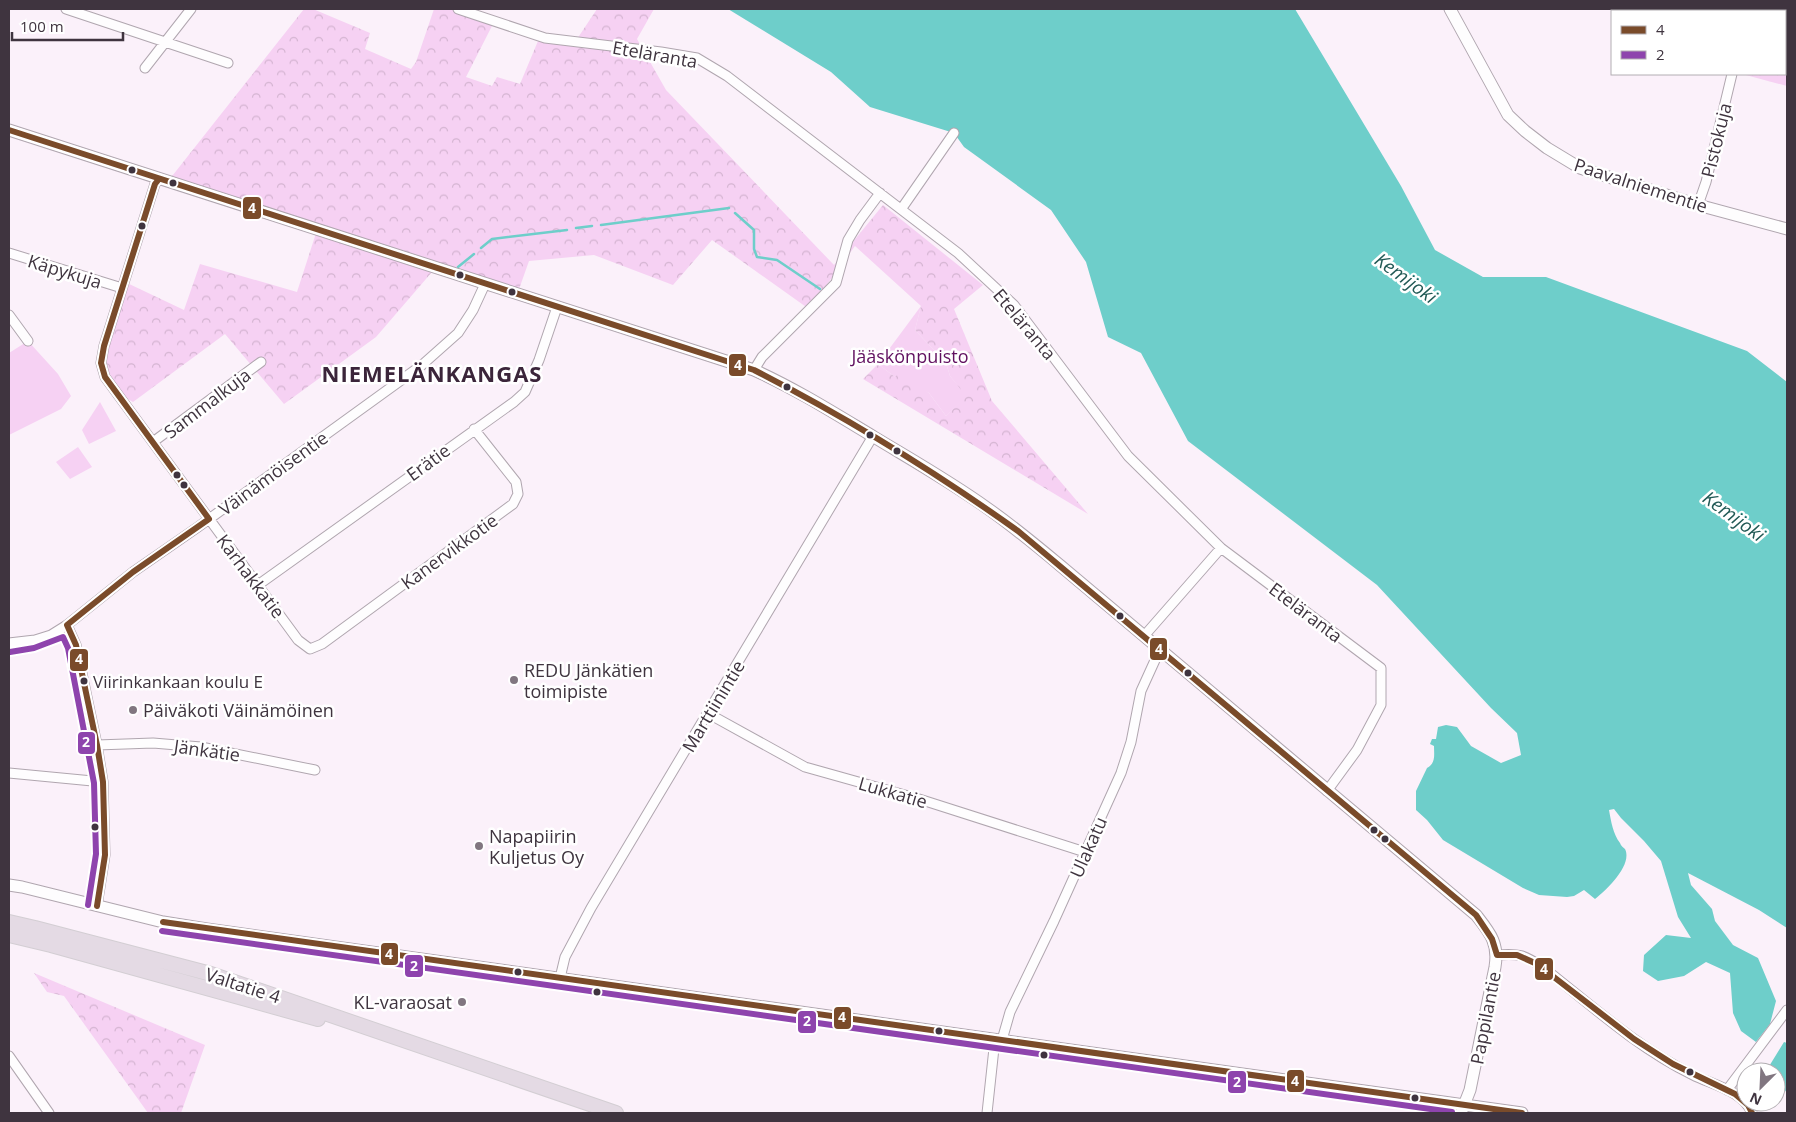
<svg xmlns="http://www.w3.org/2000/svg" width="1796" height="1122" viewBox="0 0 1796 1122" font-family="'Open Sans',sans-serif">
	<defs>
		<pattern id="forest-crowns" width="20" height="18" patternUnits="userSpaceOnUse" patternTransform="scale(1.25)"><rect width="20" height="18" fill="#f6d1f3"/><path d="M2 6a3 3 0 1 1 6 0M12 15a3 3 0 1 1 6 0" fill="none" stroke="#d4b4d1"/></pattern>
	</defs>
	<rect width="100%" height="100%" fill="#fbf1fa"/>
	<path fill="#f6d1f3" d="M921,306l-6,24 31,33 4,13 17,20 -21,20 -17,-23 -34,-16 -17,-13z
		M28,341l30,33 13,22 -10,13 -52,26v-82z
		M100,402l16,29 -27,13 -7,-14z
		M78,447l14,20 -22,12 -14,-17z"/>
	<path fill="url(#forest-crowns)" d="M304,9h9l57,24 -5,16 46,20 5,-7 18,-53h24l36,13 -28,55 26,9 5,-9 23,7 18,-43 37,1 22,-33h57l-17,30 29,51 168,175 49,-60 100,80 -29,24 38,92 96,113 -225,-135 15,-15 17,13 4,-4 30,20 17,23 20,-20 -16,-20 -4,-13 -31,-33 6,-24 -66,-60 -46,63 -97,-69 -39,45 -79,-30 -65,6 -11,31 -80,-27 -62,72 -92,67 -59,-70 -92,68c-10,-6 -24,-14 -28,-26 -8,-28 11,-67 20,-94l59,28 16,-46 97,28 21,-65 -149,-47z
		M1750,9h37v77l-45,-12h43v-63h-36z
		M34,973l171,72 -24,68h-33l-84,-117 -17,-4z"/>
	<path fill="#6ececa" d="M728,9h567l106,177 34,64 48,27h63l201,74 40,31v546l-28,-18 -71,-37 3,12 21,24 3,12 18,24 25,13 18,43 -6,23 -14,18 -15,-11 -8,-18 -3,-40 -24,-11 -22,14 -26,5 -15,-10 1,-16 22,-20 25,3 -13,-21 -17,-56 -17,-20 -23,-23 -7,-9 -5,1c2,11 4,24 11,33 1,3 3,4 5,6 8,16 -19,41 -30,50l-11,-9 -10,6 -7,1 -28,-2 -16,-7 -80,-48 -16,-20 -11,-10v-19l11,-23c9,-5 7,-13 7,-22l-4,-2 2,-5h4l2,-12 8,-2 11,2 14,19 30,17 20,-8 -4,-22 -26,-25 -114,-123 -189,-144 -47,-88 -33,-16 -22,-75 -35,-52 -87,-63 -10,-14 -84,-26 -39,-35z
		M1784,1042l3,1v50l-11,-15v-6h-5l-3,-4z"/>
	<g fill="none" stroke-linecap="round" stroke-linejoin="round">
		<path stroke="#6ececa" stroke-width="2.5" d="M735,213l19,17v19l3,8 20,3 43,29
			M601,225l128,-17
			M576,228l16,-2
			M481,248l11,-9 75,-9
			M458,267l16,-13"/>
		<g stroke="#b0a6af" stroke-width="11">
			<path id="minor" d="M66,9l162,54
				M458,9l87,29 116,14 36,6 30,18 231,177 56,52 114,151 93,92 160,120v37l-24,45 -30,41
				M1745,11l1,-2
				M145,68l46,-59
				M159,179l-4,5 -51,162 -3,17 4,14 193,263 12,9 12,-5 191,-140 5,-10 -2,-12 -42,-53
				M1698,205l8,-23 26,-108
				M902,208l52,-75
				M9,253l113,35
				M9,315l19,26
				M754,370l8,-13 74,-74 12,-43 12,-20 20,-27
				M153,442l108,-80
				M258,585l256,-183 11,-10 14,-32 18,-53
				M67,625l9,20 21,100 6,37 2,73 -8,51
				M1144,636l77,-88
				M9,643l26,-3 16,-5 16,-10 66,-53 65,-45 224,-162 36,-32 15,-23 12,-26
				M709,714l96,53 114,32 166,53
				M97,745l56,-2 48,4 114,23
				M9,773l94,9
				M1497,955c23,-2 27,0 47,13 48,38 94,80 149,107 20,10 50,16 59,38
				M560,978l5,-21 26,-49 282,-472
				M1002,1040l8,-28 44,-91 67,-148 10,-31 10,-51 15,-33 6,-7
				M9,1056l40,57
				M1727,1090l60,-80
				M987,1113l8,-74"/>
		</g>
		<g stroke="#b0a6af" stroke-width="13">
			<path id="tertiary" d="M1450,9l58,106 17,16 22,17 33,20 118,37 89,24
				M9,130l745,240c42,19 80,43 120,67 38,23 77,45 113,71 26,18 51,39 75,59l414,348c14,18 23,28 19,52l-25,123 -9,23
				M9,885l13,2 141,35 44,7 1315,184"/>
		</g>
		<g stroke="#d3ced3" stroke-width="16">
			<path id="trunk" d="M9,922l26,6 176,46 405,139
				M9,935l42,10 267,74"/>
		</g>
		<use href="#minor" stroke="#fefdfe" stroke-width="9"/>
		<use href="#tertiary" stroke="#fefdfe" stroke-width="11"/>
		<use href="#trunk" stroke="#e4dae4" stroke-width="14"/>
		<g stroke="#fff" stroke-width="10">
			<path id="bus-1" d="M9,130l745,240c92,47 180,101 264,161l458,384 16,24 5,16h20l20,9 97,75 39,25 62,30 13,11 4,8
				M97,906l8,-51 -2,-73 -6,-37 -21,-100 -9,-20 66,-53 76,-53 -104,-142 -4,-14 3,-17 51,-162 4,-5
				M163,922l1359,191"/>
		</g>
		<g stroke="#fff" stroke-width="10">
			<path id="bus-2" d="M10,652l24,-4 29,-11 5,11 26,135 2,71 -8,51
				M162,931l1290,181"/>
		</g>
		<use href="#bus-1" stroke="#7a4b2a" stroke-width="6"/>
		<use href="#bus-2" stroke="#8e44ad" stroke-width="6"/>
	</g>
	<g fill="#3f343f" stroke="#fff" stroke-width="2">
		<circle cx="132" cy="170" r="4.5"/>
		<circle cx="173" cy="183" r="4.5"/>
		<circle cx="142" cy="226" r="4.5"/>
		<circle cx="460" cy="275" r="4.5"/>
		<circle cx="512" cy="292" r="4.5"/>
		<circle cx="787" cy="387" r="4.5"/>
		<circle cx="870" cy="435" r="4.5"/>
		<circle cx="897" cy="451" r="4.5"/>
		<circle cx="177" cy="475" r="4.5"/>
		<circle cx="184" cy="485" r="4.5"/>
		<circle cx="1120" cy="616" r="4.5"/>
		<circle cx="1188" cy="673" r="4.5"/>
		<circle cx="84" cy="681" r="4.5"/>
		<circle cx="95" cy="827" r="4.5"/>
		<circle cx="1374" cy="830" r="4.5"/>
		<circle cx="1385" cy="839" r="4.5"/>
		<circle cx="518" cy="972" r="4.5"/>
		<circle cx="597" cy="992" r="4.5"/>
		<circle cx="939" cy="1031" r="4.5"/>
		<circle cx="1044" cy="1055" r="4.5"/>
		<circle cx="1690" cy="1072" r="4.5"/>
		<circle cx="1415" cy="1098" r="4.5"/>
	</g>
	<g fill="#817680" stroke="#fff" stroke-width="2">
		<circle cx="514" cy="680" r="5"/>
		<circle cx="133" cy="710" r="5"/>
		<circle cx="479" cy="846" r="5"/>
		<circle cx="462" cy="1002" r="5"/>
	</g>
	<g text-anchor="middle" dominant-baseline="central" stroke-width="5" stroke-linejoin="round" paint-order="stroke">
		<g font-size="17" fill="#3f343f" stroke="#fff" text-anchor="start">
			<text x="93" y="681">Viirinkankaan koulu E</text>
		</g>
		<g font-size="18" fill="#3f343f" stroke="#fff">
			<text transform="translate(655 54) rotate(10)">Eteläranta</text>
			<text transform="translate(1716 140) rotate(-76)">Pistokuja</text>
			<text transform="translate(1641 185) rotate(18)">Paavalniementie</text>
			<text transform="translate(65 271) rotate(17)">Käpykuja</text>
			<text transform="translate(1025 324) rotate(50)">Eteläranta</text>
			<text transform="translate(207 403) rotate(-37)">Sammalkuja</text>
			<text transform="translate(428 462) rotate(-36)">Erätie</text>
			<text transform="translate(273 473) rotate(-36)">Väinämöisentie</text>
			<text transform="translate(449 551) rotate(-36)">Kanervikkotie</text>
			<text transform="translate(251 576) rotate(53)">Karhakkatie</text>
			<text transform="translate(1306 612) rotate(37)">Eteläranta</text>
			<text transform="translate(713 706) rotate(-59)">Marttiinintie</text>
			<text transform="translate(207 750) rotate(8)">Jänkätie</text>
			<text transform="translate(893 792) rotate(16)">Lukkatie</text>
			<text transform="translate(1088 847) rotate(-66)">Ulakatu</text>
			<text transform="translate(243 985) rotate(18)">Valtatie 4</text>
			<text transform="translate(1485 1018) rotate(-79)">Pappilantie</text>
		</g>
		<g font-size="18" fill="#611060" stroke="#fff">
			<text x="910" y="356">Jääskönpuisto</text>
		</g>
		<g font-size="18" fill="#3f343f" stroke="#fff" text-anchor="start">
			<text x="524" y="670">REDU Jänkätien<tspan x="524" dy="21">toimipiste</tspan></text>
			<text x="143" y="710">Päiväkoti Väinämöinen</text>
			<text x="489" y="836">Napapiirin<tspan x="489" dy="21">Kuljetus Oy</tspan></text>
			<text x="452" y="1002" text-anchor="end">KL-varaosat</text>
		</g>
		<g font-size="19" font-style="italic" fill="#215955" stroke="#fff">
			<text transform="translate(1406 278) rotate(36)">Kemijoki</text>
			<text transform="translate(1734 516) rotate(36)">Kemijoki</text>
		</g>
		<g font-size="22" font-weight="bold" letter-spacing="1" fill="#3b253a" stroke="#fff">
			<text x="432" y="373">NIEMELÄNKANGAS</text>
		</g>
	</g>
	<g stroke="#fff" stroke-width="2">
		<rect x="242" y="196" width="20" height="24" rx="5" fill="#7a4b2a"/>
		<rect x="728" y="353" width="19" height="24" rx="5" fill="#7a4b2a"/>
		<rect x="1149" y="637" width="19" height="24" rx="5" fill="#7a4b2a"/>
		<rect x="69" y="648" width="20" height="24" rx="5" fill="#7a4b2a"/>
		<rect x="77" y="731" width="19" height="24" rx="5" fill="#8e44ad"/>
		<rect x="380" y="942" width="19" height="24" rx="5" fill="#7a4b2a"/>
		<rect x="404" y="954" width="20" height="24" rx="5" fill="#8e44ad"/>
		<rect x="1534" y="957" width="20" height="24" rx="5" fill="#7a4b2a"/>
		<rect x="833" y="1006" width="19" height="24" rx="5" fill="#7a4b2a"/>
		<rect x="797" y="1010" width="20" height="24" rx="5" fill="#8e44ad"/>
		<rect x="1286" y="1069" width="19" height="24" rx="5" fill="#7a4b2a"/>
		<rect x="1227" y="1070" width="20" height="24" rx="5" fill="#8e44ad"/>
	</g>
	<g font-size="14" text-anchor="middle" font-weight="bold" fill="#fff">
		<text x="252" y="213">4</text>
		<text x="738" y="370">4</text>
		<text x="1159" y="654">4</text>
		<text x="79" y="664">4</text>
		<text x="86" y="747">2</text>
		<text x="389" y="959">4</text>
		<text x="414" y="971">2</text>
		<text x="1544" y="974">4</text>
		<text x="842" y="1022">4</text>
		<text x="807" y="1026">2</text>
		<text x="1295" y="1086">4</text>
		<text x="1237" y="1087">2</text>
	</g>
	<rect width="1796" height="1122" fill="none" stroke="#3f343f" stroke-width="20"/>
	<rect x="1611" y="10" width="175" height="65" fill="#ffffff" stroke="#b2aeb2"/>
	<rect x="1621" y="26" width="25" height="8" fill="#7a4b2a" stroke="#b2aeb2"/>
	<text x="1656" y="35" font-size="15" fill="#3f343f">4</text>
	<rect x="1621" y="51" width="25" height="8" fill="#8e44ad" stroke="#b2aeb2"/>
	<text x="1656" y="60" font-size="15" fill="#3f343f">2</text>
	<g transform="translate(1761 1087) rotate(204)"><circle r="24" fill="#ffffff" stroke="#b2aeb2"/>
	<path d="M0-4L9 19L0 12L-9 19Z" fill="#817680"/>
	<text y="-8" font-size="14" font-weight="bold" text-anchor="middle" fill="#3f343f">N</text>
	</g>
	<path d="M12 32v8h111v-8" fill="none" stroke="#3f343f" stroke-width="2.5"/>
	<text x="20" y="32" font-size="15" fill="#3f343f" stroke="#ffffff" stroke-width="4" paint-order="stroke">100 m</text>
</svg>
